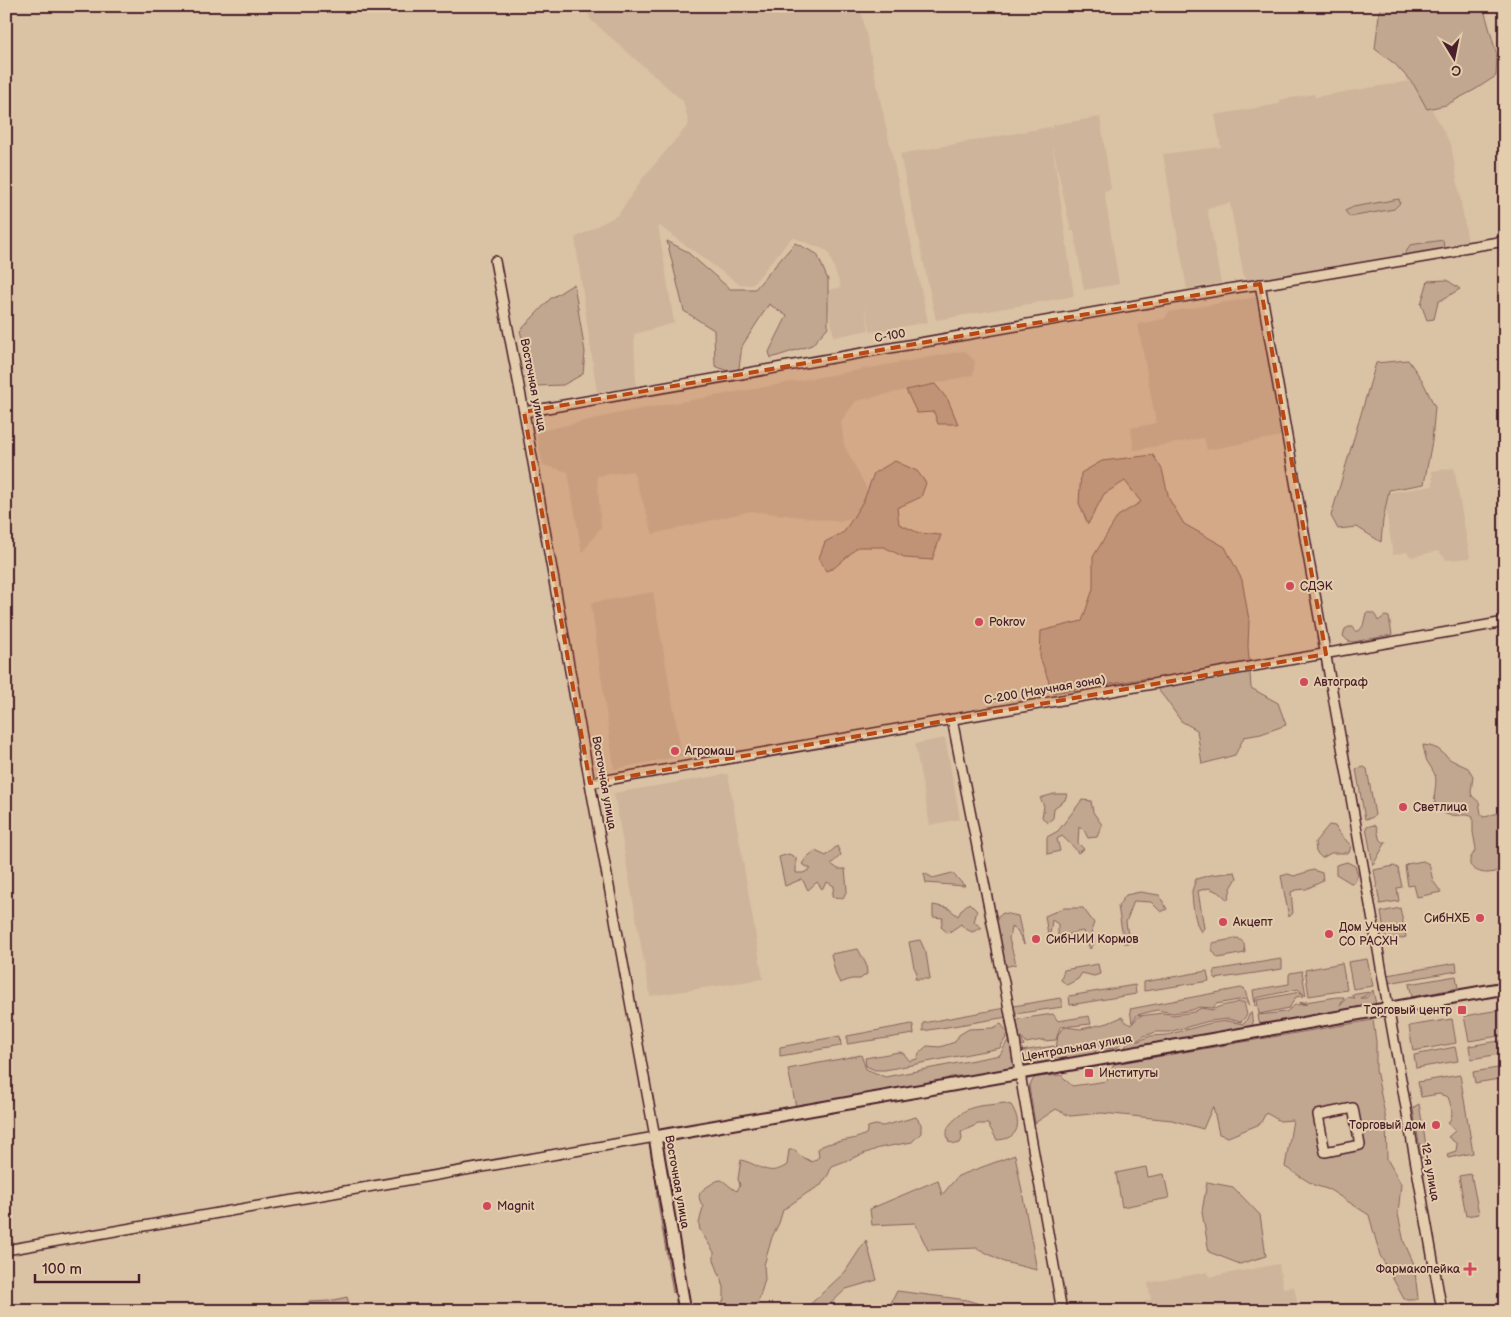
<svg xmlns="http://www.w3.org/2000/svg" width="1511" height="1317" viewBox="0 0 1511 1317" font-family="'Balsamiq Sans',sans-serif">
	<rect width="100%" height="100%" fill="#dac2a4"/>
	<filter id="ink" filterUnits="userSpaceOnUse"><feTurbulence type="fractalNoise" baseFrequency=".02" numOctaves="2"/><feDisplacementMap in="SourceGraphic" scale="10" xChannelSelector="R" yChannelSelector="G"/><feConvolveMatrix kernelMatrix="1 2 1 2 8 2 1 2 1" color-interpolation-filters="sRGB"/></filter>
	<g filter="url(#ink)">
		<path fill="#ceb49a" d="M587,6h273l68,316 -57,10 -7,-28 5,26 -35,7 -9,-46 16,-4 -13,-36 -36,-14 -40,48 -13,-1 -81,-59 16,98 -40,11 2,52 -39,6 -22,-154 43,-23 25,-37 46,-54 -6,-23 -93,-82z
			M1416,80l35,65 17,98 -13,2v4l-53,10 -4,-3h-3l-146,25 -5,-4 -14,-74 -23,5 14,75 -34,6 -24,-135 58,-7 -6,-32 65,-11v-4l34,-6 1,3z
			M1100,117l11,72 -7,2 15,93 -35,6 -10,-59h-3l-19,-89 22,154 -138,24 -36,-166 150,-27 1,3 2,-5z
			M1256,297l25,139 -74,14 -3,-12 -70,12 -3,-22 25,-5 -18,-99 26,-5 5,-7z
			M964,351l11,10 -2,14 -117,26 -15,20 3,24 25,48 11,12 -39,17 -90,-11 -98,23 -20,-63 -36,5 4,51 -19,26 -14,-81 -25,-7 -7,-33 89,-20z
			M1454,468l16,90 -23,2 -9,-9 -27,6 -4,-5 -14,3 -9,-58 2,-4 47,-7 -1,-15z
			M653,592l29,164 -68,13 -23,-166z
			M945,738l15,81 -30,6 -15,-81z
			M728,774l35,205 -113,17 -36,-203z
			M1279,1264l4,24 11,-1 5,24h-153l-1,-10 6,-1 -3,-17 60,-11 1,5z"/>
		<path fill="#c2a790" stroke="#86635e" fill-rule="evenodd" d="M1380,6h103l14,50 -1,20 -20,13 -30,16 -19,4 -13,-24 -19,-21 -20,-15z
			M1399,199l1,4 -6,6 -44,8 -5,-6 8,-4z
			M1443,240l1,9 -40,7 6,-11z
			M667,241l19,10 44,38h25l40,-46 22,11 11,26v47l-16,18 -41,13 -2,-6 18,-36 -18,-12 -27,42 -4,29 -23,-9 -1,-36 -30,-19z
			M1447,280l13,9 -22,13 -4,17 -7,1 -6,-16 7,-23z
			M574,284l11,68 -2,22 -20,11 -27,1 -16,-55 30,-32z
			M1408,360l14,20 13,27 -3,34 -8,43 -35,6 -6,30 -2,22 -24,-15 -19,2 -7,-13 45,-153z
			M935,384l13,16 10,24h-20l-4,-12 -17,1 -11,-23z
			M1153,455l9,14 7,30 15,25 41,23 17,33 7,40 -1,26 3,42 27,15 8,22 -25,9 -17,3 -9,18 -33,9 -5,-34 -16,-9 -14,-20 -18,-23 -96,15 -13,-36 1,-26 41,-10 11,-32v-32l25,-41 23,-14 -16,-21 -21,13 -16,30 -9,-21 2,-30 21,-12z
			M895,461l22,10 9,12 -5,14 -24,11 2,16 20,9 22,2 -9,25 -26,-2 -22,-11h-26l-24,21 -8,3 -7,-13 6,-16 19,-10 20,-32 10,-27z
			M1366,613c8,-1 9,1 12,8l7,-5 4,1 3,18 -39,7 -5,-1 -5,-5 2,-7 4,-2h4l1,4h5l4,-5z
			M1423,745l7,1 8,3 13,11 17,8 5,8 -2,16 1,4 7,6 2,12 2,3c8,0 13,-7 21,-1 1,7 -4,13 -3,19 0,4 3,7 4,11 2,16 0,26 -18,27 -7,0 -13,-3 -17,-8v-6l6,-10 -3,-17v-15c-8,-5 -19,1 -27,-3 -20,-8 -7,-26 -11,-39 -2,-5 -5,-9 -8,-14 -2,-5 -3,-11 -4,-16z
			M1364,767l3,2 8,46 -4,3 -6,1 -9,-50z
			M1054,794h13l-2,6 -11,8 -1,10 -6,5 -5,-6 2,-11 -4,-8z
			M1082,800l9,1 2,11 9,13 -5,12 -9,1 -4,-8 -5,-4 -1,17 6,6 -6,4c-4,-7 -10,-11 -16,-17l-5,3 3,12 -13,3v-17l11,-6z
			M1329,825l6,1c4,9 11,13 16,20l-2,7h-18l-9,5 -6,-6 -1,-10z
			M1374,825l3,2 2,11 4,4h3l-13,23 -7,-38z
			M837,846l4,9 -10,9 7,5h7l2,21 -4,8 -11,-1 2,-11 -7,-4 -5,7 -5,-7 -9,8 -6,-11 -17,7 -6,-29 10,-3 7,4v15h7l8,-4 -9,-5 5,-7 8,-6 11,5z
			M1423,861l6,3 4,17 8,11 -24,5 -3,-12 -6,1 -3,-20 2,-2z
			M1347,862l8,4 3,9 -3,7 -4,1 -15,-9v-9z
			M1394,866l4,2 4,19 -5,1 2,13 -19,3 -6,-34z
			M1313,870l9,3 1,8 -17,8 -10,1 -5,2 2,21 -4,4 -8,-41 7,-2 6,2z
			M1235,872l2,6 -6,10 -3,12 -8,-7 -11,-5 -11,3 6,37 -3,4c-6,-7 -9,-31 -9,-41 1,-4 3,-8 4,-12l15,-4z
			M924,873l9,5 19,-5 13,13 -39,-3z
			M1140,892l19,3 8,14 -6,3 -10,-10 -17,-1 -8,21 3,21h-5l-6,-37 8,-11z
			M969,903l8,8 -3,11 8,6 -10,4 -8,-4 -3,-4 -13,9 -7,-6 2,-9 -10,-1v-12l15,3 10,8 4,-7z
			M1064,908h19l11,15 -2,5 2,16 -4,5 -7,-18 -14,3 -5,11 -6,-2v-19l-6,-4 -3,21 -4,-25z
			M1400,908l6,29 -20,5 -5,-30z
			M1003,913l15,3 6,28 -7,-14 -6,-3 -2,12 7,25 -11,3 -9,-48z
			M1238,938l6,5 1,10 -27,5 -6,-8v-7z
			M920,940l6,13 4,26h-15l2,-6 -3,-6 -5,-25z
			M858,949l8,15 1,10 -7,5h-9l-11,4 -4,-8 -5,-21z
			M1281,959l1,1v9l-67,10 -1,-9z
			M1367,959l6,27 -20,3 -5,-27z
			M1342,963l5,27 -38,6 -4,-26z
			M1456,963l1,8 -69,12 -1,-8z
			M1098,964l2,10 -6,2 -12,-3 -4,6 -11,6 -6,-5 3,-10z
			M1207,971l2,10 -65,10v-9z
			M1302,971l4,25 -8,-7 -42,9 -1,8 -2,-16 36,-6v-9l1,-2z
			M1456,976l2,12 -46,9 -3,-13z
			M1135,985l1,9 -66,11 -1,-9z
			M1241,988h3l6,18 -6,-7 -28,5 -3,4 -14,-1 -7,3 -19,3 -16,-3 -20,5 -5,8 -2,-14z
			M1373,990l3,15 -113,20 -4,-3 -1,-7 28,-3 9,-7 13,-1 -9,-1 38,-6h7l-4,9 7,-9 8,1 -4,-3 18,-3 -4,4 -5,2h6z
			M1300,992l4,4 -8,1 -7,11 -30,6 -2,-14z
			M1060,998l2,1v8l-47,7 -1,-8z
			M1238,1002h6l3,13 -6,7 -13,-3 -19,2 -40,11h-13l-12,4 -7,5h2l11,-5 17,-1 44,-12 16,-2 17,3 7,-12 2,13 -3,3 -125,21v-2l6,-8h3c-9,-5 -23,-1 -33,3l23,-4 -6,9c-6,1 -12,3 -18,1l-1,-6 -21,4 -17,7 -5,-3 2,-16 7,-7 16,2 27,-6 14,-6 4,5 5,3 8,-9 24,-3 10,2 21,-3 7,-4 12,2c6,-5 17,-5 25,-8z
			M1005,1008l2,9 -84,14v-8z
			M1505,1009v26l-36,6 -5,-25z
			M1053,1014l5,7 31,-5 2,8 -31,3 -4,13 -13,1v-2l-1,1 -16,3 -5,-6 3,8 -3,1 -4,-25 2,-2z
			M1452,1019l4,24 -43,8 -4,-25z
			M1373,1020l3,22v28l10,50 1,39 14,25 -3,30 6,28 10,22 4,35h-14l-24,-44 -11,-40 -39,-25 -16,-5 -29,-18 8,-47 -13,1 -14,-8 -6,11 -32,13 -9,-3 -6,-28 -10,23 -31,-9 -70,-7 -32,3 -14,-7 -21,14 -6,-37 6,-9 26,-2 11,11 35,-5 7,-17zM1353,1108l7,37 -34,7 -8,-37z
			M1005,1021l4,3 5,41 -2,4c-11,2 -22,6 -32,7 -17,1 -27,-3 -43,7l-141,24 -8,-38 73,-14 5,14 19,8 115,-22 9,-17 -1,-4 -8,14 -115,22h-10l-9,-4 -1,-8 34,-6 4,1 7,8 7,-2 3,-7 7,-6 13,1 15,-5 4,-7 10,-6 24,-1 8,-4 7,9z
			M912,1024l1,1 1,9 -67,10v-8z
			M840,1036l1,10 -61,10v-9z
			M1505,1040v13l-34,6 -2,-13z
			M1054,1046v5l8,4 17,-6 16,-3 1,5 -3,4 -60,11h-8l-2,-4 -2,-11z
			M1455,1047l3,14 -42,7 -2,-13z
			M1504,1067l1,11 -30,5 -2,-11z
			M1460,1075l13,78 -25,5 -1,-4 9,-3 1,-7 -9,-7 7,-6 -7,-8c7,-8 3,-17 0,-26l-9,-3 -18,3 -3,-15z
			M1004,1103l7,2c11,17 9,34 -14,35l-9,-16h-10l-17,8 1,7 -2,4 -4,1 -7,-2c-5,-13 0,-18 10,-26 3,-3 6,-6 10,-7 8,-4 25,-4 35,-6z
			M1419,1104l10,59 -5,-1 -2,-4 -9,-48 1,-3z
			M916,1117l5,7v9l-9,9 -33,6 -47,18 -4,9 -7,10 -14,8 -24,17 -4,13 -7,14 -8,28 1,14 -6,21 -8,9 -19,-1 -4,3h-9l5,-12v-12l-10,-27v-8l-14,-22 -1,-6 4,-17c-7,-13 -4,-15 7,-22 3,-2 7,-5 11,-5 4,1 9,8 16,11l3,-6 -2,-6 3,-19c18,4 27,18 46,5l2,-15h6l6,6 11,6 7,-5 -1,-8c9,-9 35,-7 48,-15l2,-7 7,-2 8,1z
			M1015,1155l22,115 -33,-8 -27,-14 -49,2 -13,-27 -43,2 -2,-16 68,-29 4,15 16,-19z
			M1146,1167l2,10 16,-3 5,24 -47,9 -6,-34z
			M1471,1174l8,40 -13,2 -7,-40z
			M1207,1182l26,5 27,28 6,41 -26,8 -31,-12 -7,-40z
			M660,1190l18,102 -5,1 -17,-102z
			M866,1240l11,40 -31,9 -18,17 1,5h-26l42,-39z
			M897,1291l70,9 34,11h-50l-3,-5 -18,5h-43z
			M347,1297l3,12 -3,-1 -3,3c-14,-2 -29,0 -44,0v-5l9,-4 21,-1z"/>
		<g fill="none" stroke-linecap="round" stroke-linejoin="round">
			<g stroke="#4a1f2b" stroke-width="12">
				<path id="minor" d="M1260,284l182,1027
					M524,412l716,-125 31,-4 183,-31 8,-4 43,-7
					M952,719l50,255
					M590,783l915,-161
					M1003,977l12,64 8,51 39,219
					M1353,1108l7,37 -35,7 -7,-37z
					M6,1250l649,-113 -65,-354 -66,-371 -29,-151"/>
			</g>
			<g stroke="#4a1f2b" stroke-width="15">
				<path id="major" d="M685,1311l-30,-174 850,-149"/>
			</g>
			<use href="#minor" stroke="#e3cdac" stroke-width="9"/>
			<use href="#major" stroke="#e3cdac" stroke-width="11"/>
		</g>
	</g>
	<path fill="#b94815" fill-opacity="0.2" stroke="#b94815" stroke-width="4" stroke-dasharray="10 6" stroke-linejoin="round" d="M1260,284l66,370 -736,129 -66,-371z"/>
	<g fill="#d1495b" stroke="#e3cdac" stroke-width="2">
		<circle cx="1290" cy="586" r="5"/>
		<circle cx="979" cy="622" r="5"/>
		<circle cx="1304" cy="682" r="5"/>
		<circle cx="675" cy="751" r="5"/>
		<circle cx="1403" cy="807" r="5"/>
		<circle cx="1480" cy="918" r="5"/>
		<circle cx="1223" cy="922" r="5"/>
		<circle cx="1329" cy="934" r="5"/>
		<circle cx="1036" cy="939" r="5"/>
		<rect x="1457" y="1005" width="10" height="10" rx="2.5"/>
		<rect x="1084" y="1068" width="10" height="10" rx="2.5"/>
		<circle cx="1436" cy="1125" r="5"/>
		<circle cx="487" cy="1206" r="5"/>
		<path d="M1467.5 1261.5h5v5h5v5h-5v5h-5v-5h-5v-5h5z"/>
	</g>
	<g text-anchor="middle" dominant-baseline="central" stroke-width="4" stroke-linejoin="round" paint-order="stroke">
		<g font-size="12" fill="#4a1f2b" stroke="#e3cdac">
			<text transform="translate(890 336) rotate(-10)">С-100</text>
			<text transform="translate(533 385) rotate(79)">Восточная улица</text>
			<text transform="translate(1045 690) rotate(-10)">С-200 (Научная зона)</text>
			<text transform="translate(604 783) rotate(80)">Восточная улица</text>
			<text transform="translate(1077 1048) rotate(-10)">Центральная улица</text>
			<text transform="translate(1430 1172) rotate(80)">12-я улица</text>
			<text transform="translate(677 1182) rotate(80)">Восточная улица</text>
		</g>
		<g font-size="12" fill="#4a1f2b" stroke="#e3cdac" text-anchor="start">
			<text x="1300" y="586">СДЭК</text>
			<text x="989" y="622">Pokrov</text>
			<text x="1314" y="682">Автограф</text>
			<text x="685" y="751">Агромаш</text>
			<text x="1413" y="807">Светлица</text>
			<text x="1470" y="918" text-anchor="end">СибНХБ</text>
			<text x="1233" y="922">Акцепт</text>
			<text x="1339" y="927">Дом Ученых<tspan x="1339" dy="14">СО РАСХН</tspan></text>
			<text x="1046" y="939">СибНИИ Кормов</text>
			<text x="1452" y="1010" text-anchor="end">Торговый центр</text>
			<text x="1099" y="1073">Институты</text>
			<text x="1426" y="1125" text-anchor="end">Торговый дом</text>
			<text x="497" y="1206">Magnit</text>
			<text x="1460" y="1269" text-anchor="end">Фармакопейка</text>
		</g>
	</g>
	<rect width="1511" height="1317" fill="none" stroke="#e3cdac" stroke-width="25"/>
	<rect x="12" y="12" width="1486" height="1292" fill="none" stroke="#4a1f2b" stroke-width="2" filter="url(#ink)"/>
	<g transform="translate(1454 58) rotate(170)" stroke="#e3cdac" stroke-width="4" paint-order="stroke">
	<path d="M0-4L9 19L0 12L-9 19Z" fill="#4a1f2b"/>
	<text y="-8" font-size="14" font-weight="bold" text-anchor="middle" fill="#4a1f2b">С</text>
	</g>
	<path d="M35 1274v8h104v-8" fill="none" stroke="#4a1f2b" stroke-width="2.5"/>
	<text x="42" y="1274" font-size="15" fill="#4a1f2b" stroke="#e3cdac" stroke-width="4" paint-order="stroke">100 m</text>
</svg>
